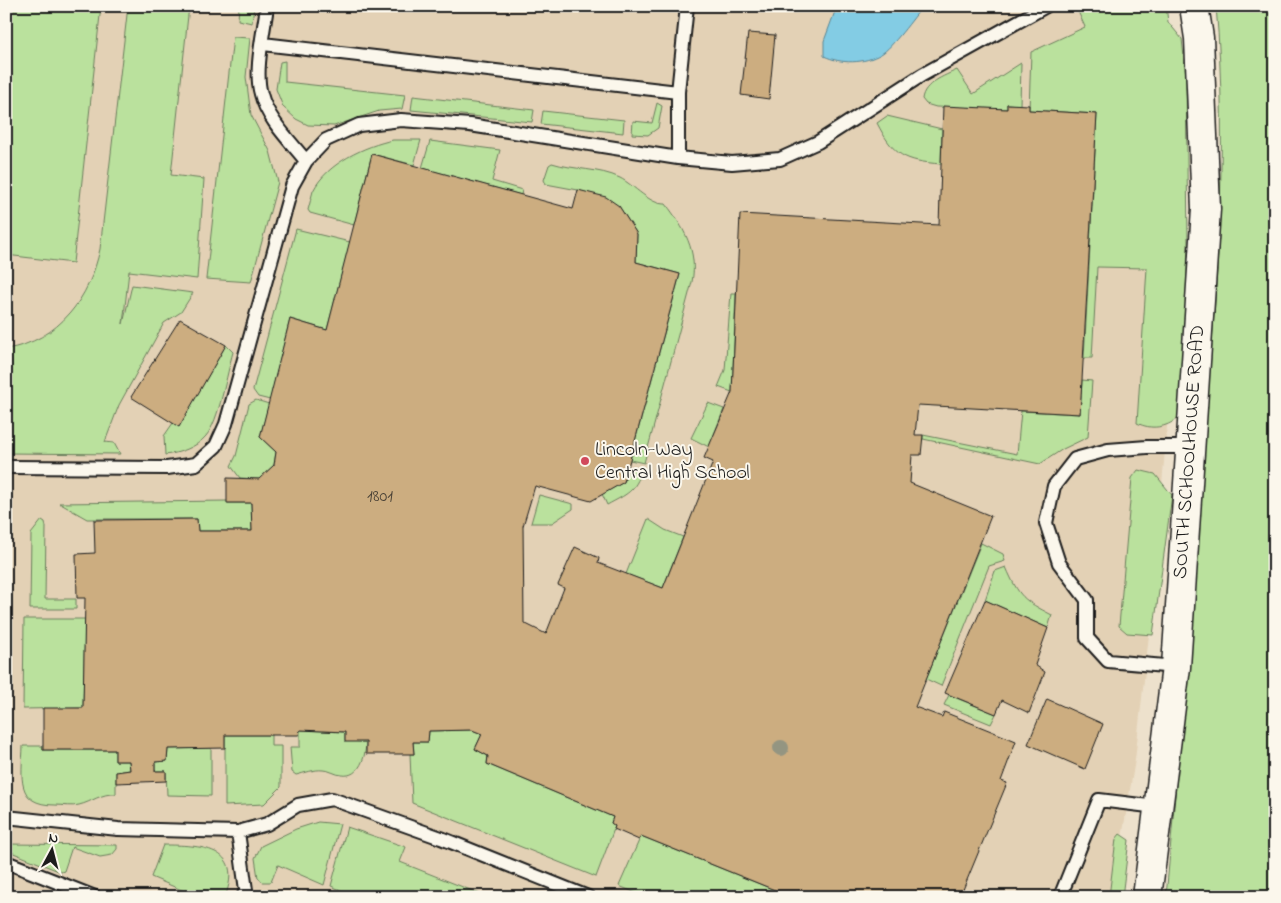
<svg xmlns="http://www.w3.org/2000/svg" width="1281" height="903" viewBox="0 0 1281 903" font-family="'Indie Flower',sans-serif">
	<rect width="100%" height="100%" fill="#ede1cc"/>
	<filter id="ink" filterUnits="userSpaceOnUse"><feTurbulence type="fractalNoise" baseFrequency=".02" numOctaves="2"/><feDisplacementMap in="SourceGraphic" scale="10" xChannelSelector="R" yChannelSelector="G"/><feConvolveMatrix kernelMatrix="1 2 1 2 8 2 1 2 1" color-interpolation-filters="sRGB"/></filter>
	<g filter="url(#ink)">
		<path fill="#e3d1b5" d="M6,6h1159l14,282 -30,347 -14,125 -23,137h-1106z"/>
		<path fill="#bae19d" stroke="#6b7e5c" d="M6,6h95l-28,257 -67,-8z
			M128,6h61l-18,169 33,4 -7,100 -68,-8 -6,53 9,-39 61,8 -12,19 -17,11 -45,82 -14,37 9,1 6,11 -114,-1v-104c53,-8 84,-52 94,-100z
			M239,6h15l-2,17 -14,-3z
			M1079,6h87l2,16 14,17 4,37 2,167 -3,83 -7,92c-12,10 -27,12 -41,5l10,-155 -50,-1 -5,91h-8l13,-244 -68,-4 2,-58 54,-25 -9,-20z
			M1216,6h59v891h-109c14,-152 26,-304 38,-456 12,-145 25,-290 12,-435z
			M233,37l17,1 -4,39 5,38 19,36 8,31 -27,100 -45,-3z
			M285,61v21l120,13 -3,14 -23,2 -45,15 -26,-1 -12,-6 -13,-12 -7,-18 4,-27z
			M1021,63l-1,42 -13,-1v5l-71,-2 -10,-3 -4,-5c2,-16 22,-23 35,-29l16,24z
			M413,96l121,14 -2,12 -121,-12z
			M657,103l5,3 -4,22 -10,7 -16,-1 1,-13 19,2z
			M543,111l81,9 -1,13 -82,-9z
			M887,116l55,13 -1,35c-37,-3 -47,-8 -64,-41z
			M393,140h28l-7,25 -42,-11 -18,71 -44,-12 -2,-3c2,-6 3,-13 5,-19 14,-28 52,-45 80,-51z
			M430,141l70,9 -8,31 30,9 -1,5 -99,-27z
			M552,163c22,7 47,5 68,15 14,7 30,27 46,26 18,24 32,47 26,78l-48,181 -14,-3 50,-186 -44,-12 1,-28 -18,-28 -41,-16 -32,-6 -2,-4 5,-15z
			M296,229l54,13 -23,88 -37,-11 -20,81 -12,-3 -5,-7z
			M731,293h5l-4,99 -14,-5 7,-17z
			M226,345l7,7c-6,21 -14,69 -27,84 -10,12 -27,17 -41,19l-1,-19 9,-13 6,3z
			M1082,380l10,1 -4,56 -25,12 -23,15 -117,-25v-4l94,19 4,-43 59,3z
			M256,400l13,4 -9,33 16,15 -2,13 -15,14 -19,-1 -9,-12 5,-10 13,-52z
			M708,403l16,6 -15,38 -18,-9z
			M628,467l14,3c-7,22 -15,24 -35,35l-5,-11 22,-12z
			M1138,470l17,4 17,21 -19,140 -26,-2 -8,-7 13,-148z
			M539,495l34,9v5l-21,14h-21z
			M227,501l1,2h23l1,28h-54l-1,-12h-110l-28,-16z
			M648,519l17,11 18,7 -20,51 -37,-14z
			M42,520l3,2 1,5 -1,72h31v10h-46l1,-75z
			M981,543l22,11 2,7 -16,5 -48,120 -15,-7z
			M1006,567c13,30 17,33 46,48l-4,13 -63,-28 10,-29z
			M24,619h61l-2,89 -60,1z
			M949,695l47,19 -5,10 -47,-19z
			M300,730l45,2v9l21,1c0,13 -6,36 -24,33 -6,0 -12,-5 -19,-5 -9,-1 -18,3 -27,5l-4,-3 -2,-25h10z
			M472,730l10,4 -7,15 13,7 -1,8 126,53 -2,6 4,3 -1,3 -18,48 -184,-74 -2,-49h4l-1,-12h15l1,-11z
			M225,735h46v11h10v41l-17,17 -39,2z
			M23,746h20v4h72v11h14l1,9 -14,2v22c-15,-1 -24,8 -37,11 -7,2 -16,0 -24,0 -40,0 -33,-28 -32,-59z
			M211,748v48l-44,-1 -1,-24h-11v-9l12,-1 1,-12z
			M318,822l22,2 -16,61 -46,-20 -7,17h-8l-5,-4 -3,-20 6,-12 35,-17z
			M347,827l59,20 -6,15 88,35h-131l-26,-11z
			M1120,834l9,6 -7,57h-13l7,-58z
			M641,836l151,61h-146l-27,-11z
			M6,844l111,1v4l-5,6 -12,2 -28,-10 -8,24 -3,1 -55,-22z
			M163,845c36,0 82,1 62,52h-27l-47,-20z"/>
		<path fill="#83cce4" stroke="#5a8694" d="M837,6h86c-9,11 -32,43 -42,48 -17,10 -40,10 -57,2v-15z"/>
		<path fill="#ccad80" stroke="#1c1c1c" d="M748,33l27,2 -6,64 -28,-4z
			M1007,104l22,1v5l68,4 -15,266 -2,34 -162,-9 -3,30h8l-2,20h-9l-2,28 81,33 -76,191 27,10 2,-5 72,29 -15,40 6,2 -47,114h-168l-151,-61 -2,4 -25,-11 1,-3 -4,-3 2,-6 -126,-53 1,-8 -13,-7 7,-15 -10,-4 -43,1 -1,11h-15l1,12h-48v-12h-21v-10l-45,-2 -1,5h-74v13l-57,1 -1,12 -12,1v9h11v10l-50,2v-11l14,-2 -1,-9h-14v-11h-72v-42h40l2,-110h-8l-1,-44 19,-1 -1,-33 103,-1 1,12h54l-1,-28h-24v-25l32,1 15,-14 2,-13 -16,-15 30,-118 37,11 45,-176 201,55 5,-19 28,7 13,9 18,28 -1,28 44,12 -56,208 -33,19 -56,-15 -12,40 1,97 22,11 18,-46 -6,-3 17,-38 24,11 -1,5 65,25 50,-126 -9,-4 28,-66 8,-178 199,11 4,-119 64,3z
			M180,319l46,26 -47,82 -48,-30z
			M985,600l63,28 -13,37 10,7 -16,41 -27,-13 -6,14 -51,-21z
			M1047,699l56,25 -18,45 -57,-25z"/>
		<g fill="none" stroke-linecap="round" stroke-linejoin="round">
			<g stroke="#1c1c1c" stroke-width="16">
				<path id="lane" d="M267,6c-3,25 -13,65 -6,88 6,25 30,48 45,67
					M263,44l415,48
					M678,158v-66l9,-86
					M6,467l161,1 29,-4 20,-18 10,-22 66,-238 14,-25 20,-21 33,-15 42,-5 69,5 208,33 54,5 48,-4 38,-17 104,-67 124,-69
					M1176,667l-68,-6 -21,-23v-38l-28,-37 -13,-40 8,-37 21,-27 33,-9 39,-3h44
					M6,817l112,12 120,3 29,-8 31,-19 34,-6 109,39 147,59
					M238,832l8,58 -3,7
					M6,862l89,35
					M1060,897l39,-97 58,7"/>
			</g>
			<g stroke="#1c1c1c" stroke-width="31">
				<path id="secondary" d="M1147,897l29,-230 30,-458 -7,-171 -5,-32"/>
			</g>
			<use href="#lane" stroke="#fbf7ec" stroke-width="12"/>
			<use href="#secondary" stroke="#fbf7ec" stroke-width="28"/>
		</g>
		<circle fill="#949581" cx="781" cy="748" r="8"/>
	</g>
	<circle fill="#d1495b" stroke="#fbf7ec" stroke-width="2" cx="585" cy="461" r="5"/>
	<g text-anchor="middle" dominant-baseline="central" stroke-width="4" stroke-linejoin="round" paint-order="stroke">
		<g font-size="18" fill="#484035">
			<text x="380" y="497">1801</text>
		</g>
		<g font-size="20" fill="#1c1c1c" stroke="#fbf7ec" text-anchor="start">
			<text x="595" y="450">Lincoln-Way<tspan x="595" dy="23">Central High School</tspan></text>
		</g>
		<g font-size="20" fill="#1c1c1c" stroke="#fbf7ec">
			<text transform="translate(1190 452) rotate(-86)">SOUTH SCHOOLHOUSE ROAD</text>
		</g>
	</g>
	<rect width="1281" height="903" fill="none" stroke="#fbf7ec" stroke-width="25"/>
	<rect x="12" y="12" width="1256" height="878" fill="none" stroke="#1c1c1c" stroke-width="2" filter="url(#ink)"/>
	<g transform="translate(52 850) rotate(7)" stroke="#fbf7ec" stroke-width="4" paint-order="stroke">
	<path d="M0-4L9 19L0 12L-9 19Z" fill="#1c1c1c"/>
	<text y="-8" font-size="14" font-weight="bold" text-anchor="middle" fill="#1c1c1c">N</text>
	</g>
</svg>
